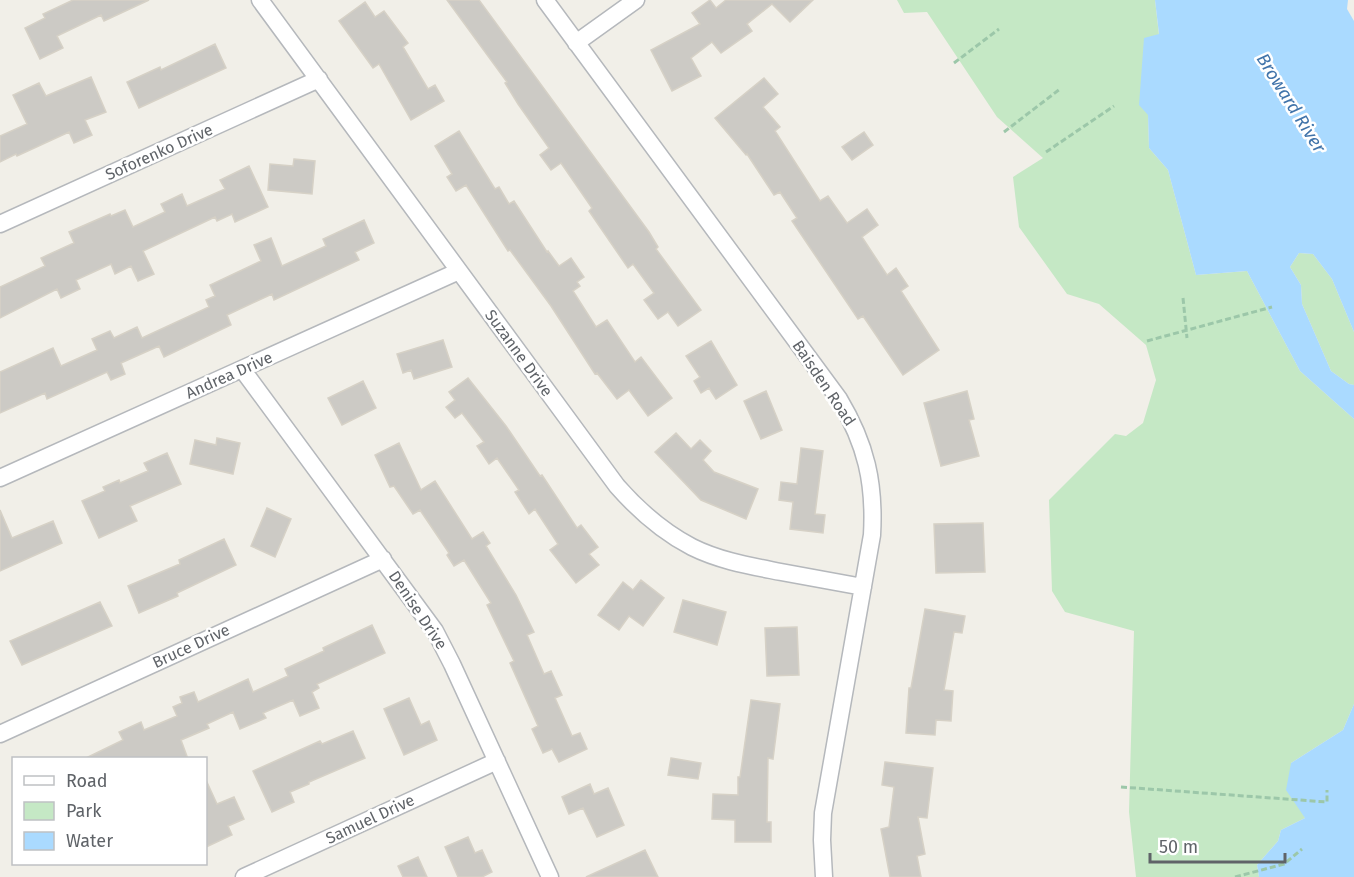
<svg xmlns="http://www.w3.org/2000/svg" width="1354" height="877" viewBox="0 0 1354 877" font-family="'Fira Sans',sans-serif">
	<rect width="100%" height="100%" fill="#f1efe8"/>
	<path fill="#c5e8c5" d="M897,0h258l4,35 -11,80 1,33 19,22 28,105 51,-4 53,100 54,48v285l-11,26 -52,33 14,55 -24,12 -3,11 -21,24 2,12h-123l-7,-65 5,-181 -69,-19 -13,-21 -3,-91 66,-66 11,2 17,-13 13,-43 -10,-35 -47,-41 -32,-10 -48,-67 -6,-50 30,-19 -46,-41 -70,-105 -23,1z
		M1299,253l14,1 19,25 22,53v53l-5,-1 -18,-13 -29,-67 -1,-19 -11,-18z"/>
	<path fill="#aadaff" d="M1155,0h193l-1,9 7,12v311l-22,-53 -19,-25 -14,-1 -9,14 11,18 1,19 29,67 18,13 5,1v34l-54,-48 -53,-100 -51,4 -28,-105 -19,-22 -1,-33 -9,-10 5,-67 15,-4z
		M1354,704v173h-95l-2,-12 21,-24 3,-11 24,-12 -19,-28 5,-27 52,-33z"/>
	<path fill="#cccac5" stroke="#d6d1c6" stroke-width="1.5" d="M73,0h76l-45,21 -3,-6 -44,21 6,12 -23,11 -15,-31 20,-10 -2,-4z
		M447,0h32l170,232 9,15 -2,2 45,61 -23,16 -10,-14 -10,7 -14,-19 10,-7 -21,-29 -5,4 -39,-57 3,-3 -31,-45 -10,7 -11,-15 9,-7 -31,-44 -13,-21 2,-1z
		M710,0l6,8 10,-8h87l-23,22 -18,-18 -25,20 5,7 -31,22 -9,-11 -21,16 10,18 -29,15 -21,-41 49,-26 -8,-11z
		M365,2l10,15 9,-6 24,32 -5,4 25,42 7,-4 9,16 -33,19 -32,-56 -6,4 -34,-47z
		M215,44l11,24 -87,40 -12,-26 33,-15 1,3z
		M91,77l15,35 -21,8 7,15 -18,8 -5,-11 -52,24 -1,-2 -16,8v-26l27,-12 -14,-29 26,-12 7,13z
		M764,78l14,16 -15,13 17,20 -5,4 45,70 8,-5 19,27 20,-14 11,16 -16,12 25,38 9,-7 12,18 -7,5 38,59 -36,25 -40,-59 -5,3 -66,-98 5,-3 -17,-26 -6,3 -27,-41 -1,1 -31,-37z
		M459,131l36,58 4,-2 10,17 5,-3 33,51 1,-1 11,15 12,-8 13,19 -7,5 3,4 -7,5 23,36 11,-7 28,42 6,-5 31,41 -24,18 -19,-26 -12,9 -20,-26 -2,1 -44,-68 -41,-56 -2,1 -42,-66 -10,6 -9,-14 5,-3 -17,-28z
		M864,132l9,13 -21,15 -10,-13z
		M294,159l21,2 -3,33 -44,-4 2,-26 23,2z
		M249,166l19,41 -33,15 -3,-8 -15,7 -2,-4 -72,34 11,23 -16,7 -7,-15 -16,8 -4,-10 -35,16 4,9 -19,9 -4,-9 -57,29v-31l45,-21 -4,-8 33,-15 -5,-11 41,-18 1,2 14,-6 8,17 32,-15 -4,-8 21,-10 5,12 38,-17 -5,-9z
		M364,220l10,23 -19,9 4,8 -85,40 -2,-6 -45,21 4,10 -67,32 -5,-11 -38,17 4,11 -14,6 -4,-8 -60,27 -2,-6 -45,20v-41l53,-24 8,18 36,-16 -5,-11 18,-8 4,7 23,-11 5,11 67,-31 -3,-7 9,-4 -5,-11 51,-24 -7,-16 17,-7 11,28 44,-20 -3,-7z
		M443,340l9,27 -38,12 -3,-9 -8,3 -6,-19z
		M711,341l26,44 -21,14 -7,-11 -8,5 -7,-12 6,-4 -14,-21z
		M468,378l38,48 34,50 2,-1 35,53 4,-3 17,22 -9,7 10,11 -23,18 -26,-33 8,-6 -23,-35 -6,5 -14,-22 4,-2 -22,-32 -8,6 -12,-18 7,-4 -22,-29 -7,5 -9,-11 9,-7 -6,-8z
		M363,381l13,27 -34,17 -14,-27z
		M766,391l16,39 -21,9 -17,-38z
		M967,391l7,28 -5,1 10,36 -38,10 -17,-63z
		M676,433l15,16 9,-9 11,11 -8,9 11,12 44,17 -12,30 -45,-19 -46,-48z
		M217,438l23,5 -7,31 -43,-10 5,-24 21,5z
		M399,443l22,47 14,-9 37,58 11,-7 7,11 -4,3 30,49 18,37 -7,3 17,39 7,-3 11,24 -7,3 17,38 8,-3 7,16 -28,13 -7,-13 -9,4 -11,-24 6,-3 -28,-63 4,-2 -27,-56 4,-2 -27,-43 -10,6 -7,-11 2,-2 -29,-43 -7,4 -19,-28 -4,1 -15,-32z
		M801,448l22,3 -8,63 10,1 -2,18 -33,-4 3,-27 -14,-2 2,-18 16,2z
		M167,453l14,31 -51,22 7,15 -38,17 -17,-37 23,-10 -2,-4 16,-7 1,3 28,-12 -4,-8z
		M267,508l24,11 -16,38 -24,-11z
		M0,510l12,28 41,-17 9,22 -62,28z
		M983,523l2,49 -49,1 -2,-49z
		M224,539l12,26 -59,28 1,3 -39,17 -11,-27 52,-22 -1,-4z
		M641,580l23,18 -21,28 -14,-10 -10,14 -21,-15 25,-33 10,8z
		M683,600l43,12 -9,33 -43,-13z
		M100,602l12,24 -90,39 -12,-24z
		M925,609l40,7 -3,17 -8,-1 -10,58 9,1 -2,30 -15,-1 -1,15 -29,-2 3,-45h2z
		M372,625l13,28 -68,31 2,4 -7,4 7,16 -19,8 -7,-16 -30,13 3,5 -26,11 -7,-17 -26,12 2,4 -28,12 7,19h-104l39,-19 -4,-8 22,-10 3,8 33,-14 -4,-9 9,-4 -2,-6 14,-5 4,10 50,-23 5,13 35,-16 -3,-7 39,-18 -1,-3z
		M797,627l2,48 -32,1 -2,-48z
		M409,698l12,27 8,-4 8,19 -33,15 -20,-46z
		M751,700l29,4 -7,55 -5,-1 -1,64h4v20h-36v-22l-23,-1 1,-25 25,1v-18h2z
		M353,731l12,27 -56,24v2l-19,8 4,10 -22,10 -19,-41 67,-30 2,3z
		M671,758l30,5 -3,16 -30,-4z
		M885,762l48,6 -6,50 -9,-1 7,37 -8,2 4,21h-31l-9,-48 8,-2 5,-40 -12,-2z
		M206,780l11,24 17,-7 10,22 -16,7 4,9 -26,12z
		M590,784l4,10 14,-6 16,37 -27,12 -14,-29 -14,6 -7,-17z
		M468,837l7,16 7,-3 10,22 -10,5h-24l-13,-30z
		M645,850l13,27h-72z
		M418,857l9,20h-24l-5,-11z"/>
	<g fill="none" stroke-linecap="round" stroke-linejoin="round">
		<g stroke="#b5b8bc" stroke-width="19">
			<path id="street" d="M260,0l357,486c22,25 46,46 75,61 28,14 59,19 89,25 27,5 54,10 82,15
				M545,0l294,399c27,45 36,84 33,136l-49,278 -1,27 2,37
				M576,43l60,-43
				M0,224l319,-145
				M242,369l193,262 17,33 98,213
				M0,478l459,-207
				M0,734l383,-175
				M244,877l253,-116"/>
		</g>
		<path stroke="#9cc7a9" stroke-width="3" stroke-dasharray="6 3" stroke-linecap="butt" d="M954,63l45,-34
			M1004,132l56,-43
			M1046,152l68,-46
			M1183,298l4,40
			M1147,341l125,-34
			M1121,787l206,15v-12
			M1235,877l49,-13 18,-15"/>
		<use href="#street" stroke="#fff" stroke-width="16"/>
	</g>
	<g text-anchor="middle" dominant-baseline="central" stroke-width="5" stroke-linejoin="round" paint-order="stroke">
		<g font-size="16" fill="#5f6368" stroke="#fff">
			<text transform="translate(159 152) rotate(-24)">Soforenko Drive</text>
			<text transform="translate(519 353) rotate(54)">Suzanne Drive</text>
			<text transform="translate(229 375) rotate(-24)">Andrea Drive</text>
			<text transform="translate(824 383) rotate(56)">Baisden Road</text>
			<text transform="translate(418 610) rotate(56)">Denise Drive</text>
			<text transform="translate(191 646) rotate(-25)">Bruce Drive</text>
			<text transform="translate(370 819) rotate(-25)">Samuel Drive</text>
		</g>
		<g font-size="18" font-style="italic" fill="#4174aa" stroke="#fff">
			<text transform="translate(1291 103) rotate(58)">Broward River</text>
		</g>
	</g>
	<rect x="12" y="757" width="195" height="108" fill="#ffffff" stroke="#bfc1c3" stroke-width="1.5"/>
	<rect x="24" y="776" width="30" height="9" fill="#ffffff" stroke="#bfc1c3" stroke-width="1.5"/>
	<text x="66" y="787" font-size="18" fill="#5f6368">Road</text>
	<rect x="24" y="802" width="30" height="18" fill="#c5e8c5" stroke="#bfc1c3" stroke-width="1.5"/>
	<text x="66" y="817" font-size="18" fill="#5f6368">Park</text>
	<rect x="24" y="832" width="30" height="18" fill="#aadaff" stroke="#bfc1c3" stroke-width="1.5"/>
	<text x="66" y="847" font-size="18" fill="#5f6368">Water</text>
	<path d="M1150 853v9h135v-9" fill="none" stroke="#5f6368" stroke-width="3"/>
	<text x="1159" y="853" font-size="18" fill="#5f6368" stroke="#ffffff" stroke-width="4.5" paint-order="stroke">50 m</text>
</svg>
